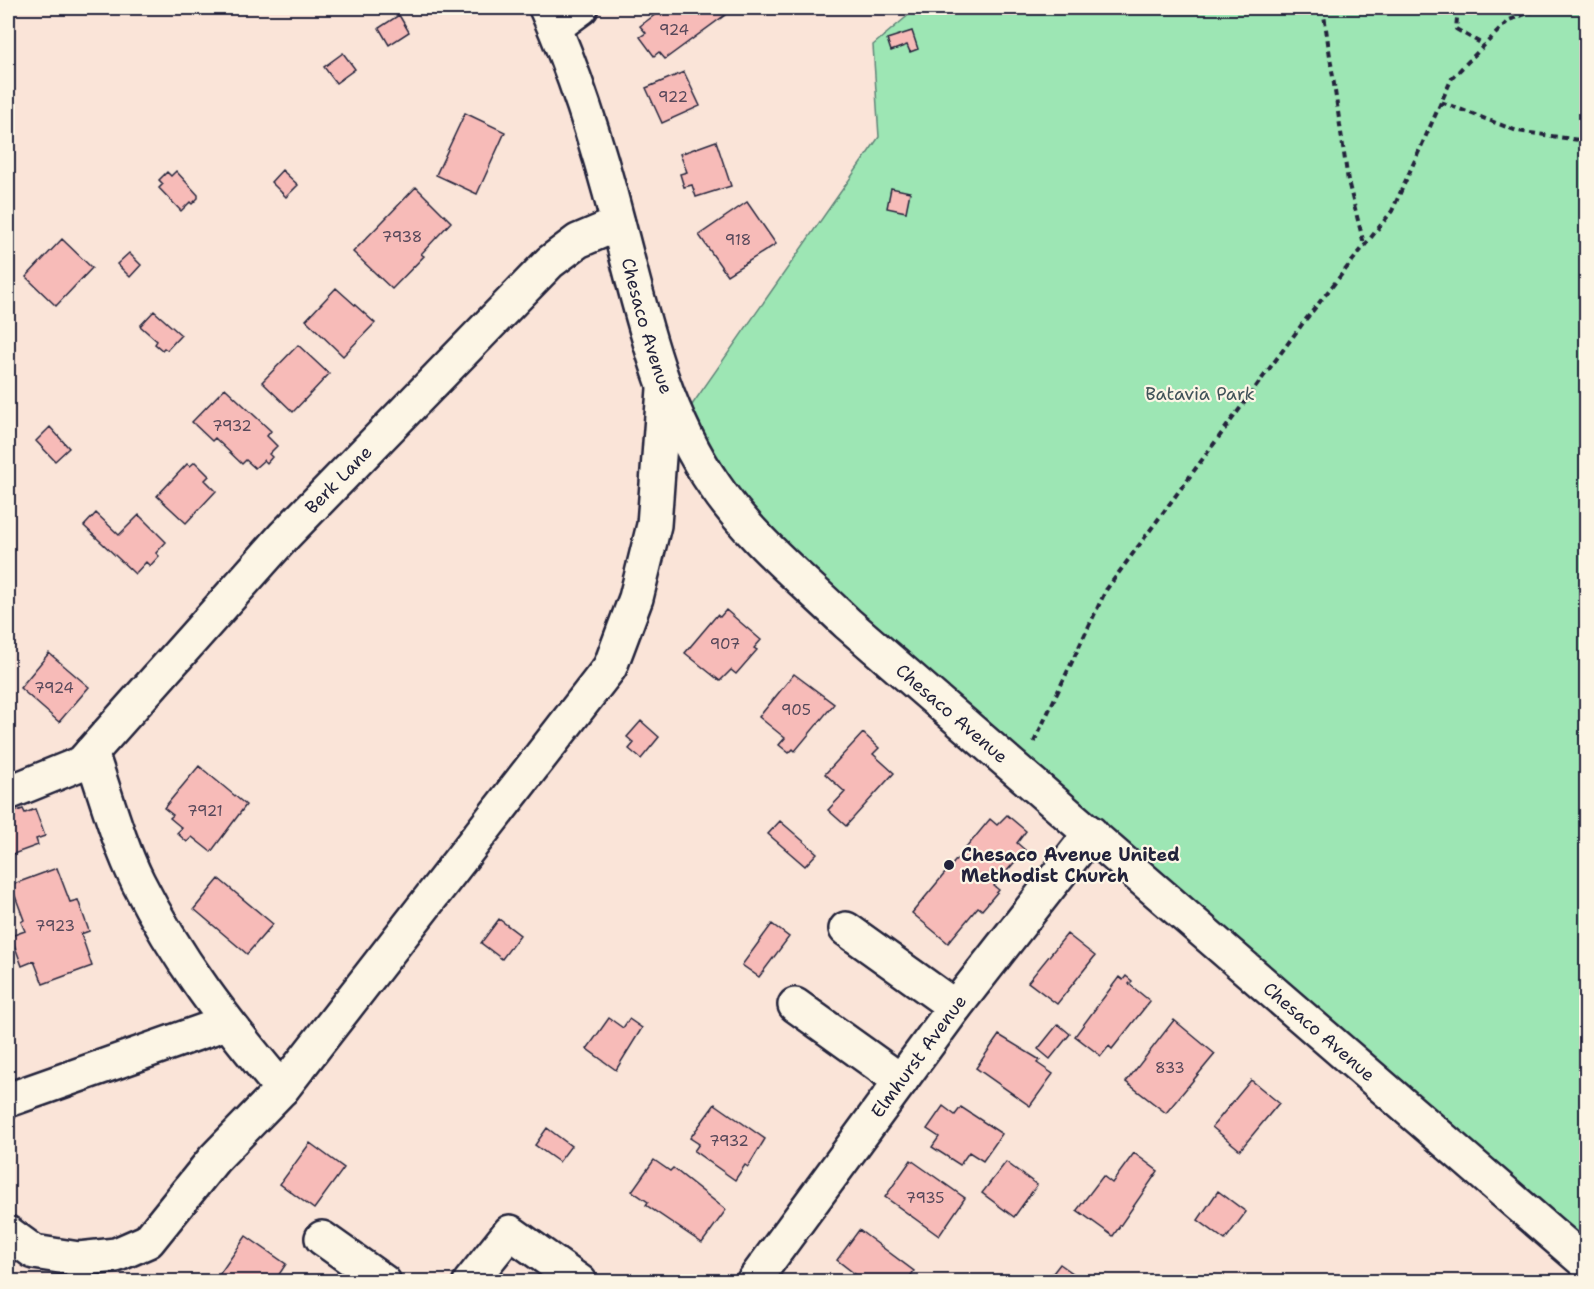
<svg xmlns="http://www.w3.org/2000/svg" width="1594" height="1289" viewBox="0 0 1594 1289" font-family="'Shantell Sans',sans-serif">
	<rect width="100%" height="100%" fill="#fae4d8"/>
	<filter id="ink" filterUnits="userSpaceOnUse"><feTurbulence type="fractalNoise" baseFrequency=".0167" numOctaves="2"/><feDisplacementMap in="SourceGraphic" scale="12" xChannelSelector="R" yChannelSelector="G"/><feConvolveMatrix kernelMatrix="1 2 1 2 8 2 1 2 1" color-interpolation-filters="sRGB"/></filter>
	<g filter="url(#ink)">
		<path fill="#9de6b4" stroke="#608478" stroke-width="1.5" d="M917,8h669v1234l-815,-705 -26,-30 -58,-95 192,-275 -6,-92z"/>
		<path fill="#f7bbb8" stroke="#22223b" stroke-width="1.5" d="M664,8h56l5,7 -60,44 -6,-7 -5,4 -14,-19 6,-4 -6,-7z
			M399,15l10,17 -20,13 -10,-17z
			M912,31l6,18 -8,3 -3,-7 -16,6 -4,-12z
			M343,53l12,16 -19,14 -12,-16z
			M684,72l16,34 -38,17 -16,-35z
			M465,113l40,19 -28,62 -41,-19z
			M716,141l15,45 -35,11 -4,-12 -8,2 -4,-13 7,-2 -7,-18z
			M282,170l16,15 -12,12 -15,-15z
			M176,171l22,24v3l-6,6 -2,-2 -9,9 -22,-23 4,-4 -4,-4 8,-8 4,4z
			M416,187l35,35 -30,32 3,2 -32,33 -39,-37z
			M891,188l19,4 -4,20 -19,-4z
			M747,202l29,42 -49,31 -28,-40z
			M62,239l30,29 -36,38 -30,-29z
			M129,253l12,12 -11,12 -13,-13z
			M336,288l39,35 -32,33 -37,-36z
			M154,311l27,24 -14,15 -3,-2 -2,2 -7,-6 2,-3 -17,-15z
			M298,345l31,29 -36,38 -31,-30z
			M225,388l46,43 -4,5 10,10 -8,8 3,3 -5,6 -3,-3 -9,8 -9,-8 -4,4 -27,-26 -3,3 -20,-19z
			M50,427l19,21 -14,13 -19,-20z
			M195,462l14,14 -4,4 11,11 -30,32 -29,-27 30,-32 3,2z
			M96,513l23,22 20,-20 27,27 -10,11 3,3 -9,10 -4,-4 -11,12 -51,-48z
			M726,610l35,30 -7,8 3,2 -21,24 -5,-4 -11,11 -35,-28 32,-38 3,2z
			M49,653l40,34 -30,35 -39,-34z
			M794,674l40,30 -39,47 -2,-2 -4,4 -10,-8 6,-7 -26,-21z
			M641,721l18,16 -18,22 -12,-10 5,-6 -7,-6z
			M863,733l16,15 -6,6 21,19 -48,53 -18,-16 17,-18 -20,-18z
			M199,766l47,39 -35,47 -19,-15 -5,5 -10,-9 5,-5 -12,-10 3,-3 -9,-7z
			M23,809l2,4 10,-4 10,27 -9,3 2,6 -30,11v-42z
			M1007,815l19,16 -9,12 8,7 -31,36 5,4 -17,20 -4,-3 -30,36 -36,-30 78,-94 7,6z
			M780,821l37,32 -12,13 -37,-32z
			M57,868l13,34 8,-2 11,31 -8,3 11,32 -49,18 -9,-23 -12,5 -11,-30 14,-5 -4,-9 3,-2 -13,-35z
			M219,879l54,45 -26,30 -53,-45z
			M499,919l21,16 -18,24 -21,-16z
			M772,924l17,13 -30,40 -17,-12z
			M1067,934l28,22 -38,48 -29,-22z
			M1126,976l6,5 -3,3 21,17 -38,48 -3,-3 -8,10 -26,-20 44,-59 4,3z
			M609,1018l14,10 6,-9 13,9 -26,42 -29,-21z
			M1174,1020l41,34 -49,59 -40,-31z
			M1058,1024l12,10 -20,25 -12,-10z
			M999,1035l41,25 -3,3 16,11 -23,32 -54,-38z
			M1251,1080l28,23 -39,47 -28,-23z
			M715,1104l50,35 -17,28 -3,-2 -10,15 -41,-29 5,-7 -9,-6z
			M943,1106l12,9 6,-8 41,27 -19,27 -14,-9 -9,13 -28,-18 7,-10 -12,-8z
			M547,1128l24,18 -12,16 -24,-17z
			M310,1143l34,25 -30,41 -34,-25z
			M1134,1153l24,18 -45,65 -36,-26 26,-34 9,7z
			M654,1160l16,11 3,-3 53,42 -24,33 -56,-38 2,-3 -16,-11z
			M911,1160l54,38 -26,38 -54,-39z
			M1006,1162l31,23 -23,32 -32,-24z
			M1218,1191l28,21 -21,28 -27,-20z
			M859,1230l55,41 -8,11h-47l1,-4 -23,-18z
			M246,1236l40,28 -12,18h-45l-10,-7z
			M1060,1264l14,10 -6,8h-12l-6,-5z
			M497,1269l16,13h-28z"/>
		<g fill="none" stroke-linecap="round" stroke-linejoin="round">
			<g stroke="#22223b" stroke-width="38">
				<g id="minor">
					<path id="s1" d="M546,8c31,69 53,141 72,215 24,90 43,185 97,263 36,53 87,93 132,137l739,640"/>
					<path d="M555,27l26,-19"/>
					<path d="M91,753c15,42 27,89 47,129 38,76 89,142 144,207l328,-422 26,-69 18,-73 10,-136"/>
					<path id="s2" d="M8,793l74,-30 202,-227 266,-274 28,-21 40,-17"/>
					<path d="M846,929l109,78"/>
					<path d="M795,1005l106,76"/>
					<path d="M8,1100l218,-77"/>
					<path d="M8,1233l26,19 45,7 37,-4 32,-14 66,-82 68,-70"/>
					<path d="M322,1238l62,44"/>
					<path d="M470,1282l40,-50 70,50"/>
					<path id="s3" d="M753,1282l202,-275 136,-174"/>
				</g>
			</g>
			<path stroke="#22223b" stroke-width="4" stroke-dasharray="6 4.5" stroke-linecap="butt" d="M1323,8l25,173 16,63
				M1458,8l-2,21 28,16
				M1441,102l76,29 69,10
				M1034,742l72,-152 197,-267 89,-112 60,-133 57,-58 33,-12"/>
			<use href="#minor" stroke="#fcf5e5" stroke-width="33"/>
		</g>
	</g>
	<circle fill="#22223b" stroke="#fcf5e5" stroke-width="2" cx="949" cy="865" r="6"/>
	<g text-anchor="middle" dominant-baseline="central" stroke-width="4.5" stroke-linejoin="round" paint-order="stroke">
		<g font-size="15" fill="#57485a">
			<text x="674" y="30">924</text>
			<text x="673" y="97">922</text>
			<text x="402" y="237">7938</text>
			<text x="738" y="240">918</text>
			<text x="232" y="426">7932</text>
			<text x="725" y="644">907</text>
			<text x="54" y="688">7924</text>
			<text x="796" y="710">905</text>
			<text x="205" y="811">7921</text>
			<text x="55" y="926">7923</text>
			<text x="1170" y="1068">833</text>
			<text x="729" y="1141">7932</text>
			<text x="925" y="1198">7935</text>
		</g>
		<g font-size="18" fill="#22223b" stroke="#fcf5e5">
			<text stroke="none"><textPath href="#s1" startOffset="334">Chesaco Avenue</textPath></text>
			<text stroke="none"><textPath href="#s2" startOffset="462">Berk Lane</textPath></text>
			<text stroke="none"><textPath href="#s1" startOffset="838">Chesaco Avenue</textPath></text>
			<text stroke="none"><textPath href="#s1" startOffset="1324">Chesaco Avenue</textPath></text>
			<text stroke="none"><textPath href="#s3" startOffset="280">Elmhurst Avenue</textPath></text>
		</g>
		<g font-size="18" fill="#415359" stroke="#fcf5e5">
			<text x="1200" y="394">Batavia Park</text>
		</g>
		<g font-size="18" font-weight="bold" fill="#22223b" stroke="#fcf5e5" text-anchor="start">
			<text x="961" y="855">Chesaco Avenue United<tspan x="961" dy="21">Methodist Church</tspan></text>
		</g>
	</g>
	<rect width="1594" height="1289" fill="none" stroke="#fcf5e5" stroke-width="30"/>
	<rect x="15" y="15" width="1564" height="1259" fill="none" stroke="#22223b" stroke-width="2" filter="url(#ink)"/>
</svg>
